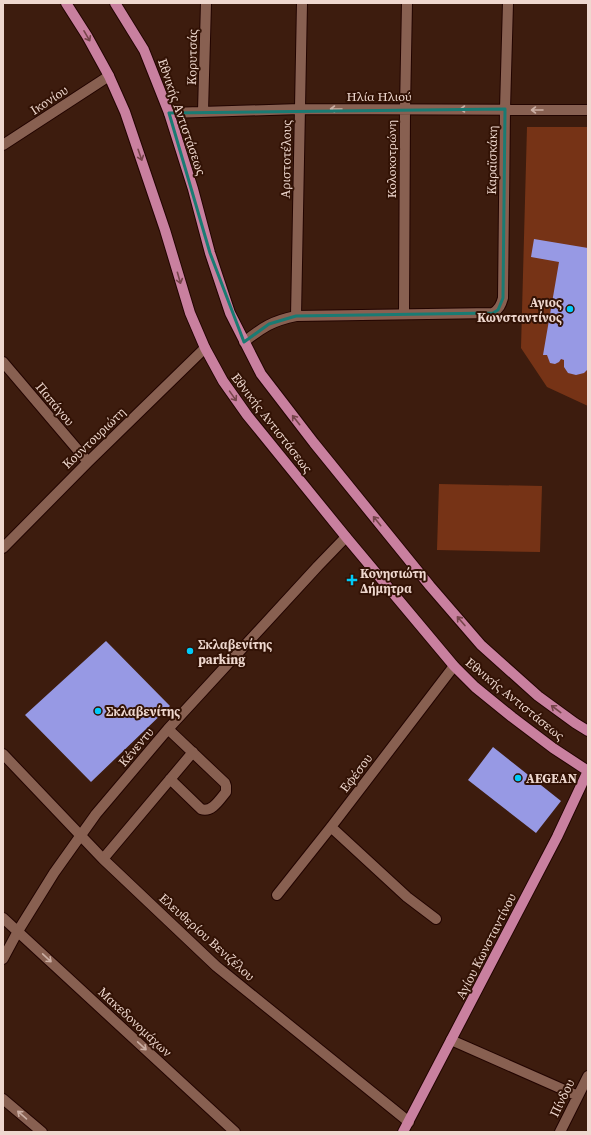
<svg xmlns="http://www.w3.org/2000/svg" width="591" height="1135" viewBox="0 0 591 1135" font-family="'Source Serif 4',serif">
	<rect width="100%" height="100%" fill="#3d1c0e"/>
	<path fill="#763316" d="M527,127h61v279l-41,-19 -26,-39z
		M439,484l103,2 -2,66 -103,-2z"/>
	<path fill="#9799e4" d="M534,239l54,9v121l-4,4 -8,2 -8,-2 -4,-6v-7l-3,-1 -2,3 -4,2 -5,-1 -3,-8h-4l16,-93 -28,-5z
		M106,641l64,65 -79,76 -66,-67z
		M493,747l68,54 -25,32 -68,-53z"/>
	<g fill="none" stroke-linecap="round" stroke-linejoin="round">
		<g stroke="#220400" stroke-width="12">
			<path id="minor" d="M203,111l3,-108
				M169,113l131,-4 288,1
				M3,145l106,-69
				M404,314l1,-205 2,-106
				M296,316l6,-313
				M244,342c19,-15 28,-21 52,-26l197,-3c6,-4 8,-8 10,-15l2,-189 3,-106
				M3,362l85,100
				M3,548l85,-86 117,-114
				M168,729l57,54 1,3v6c-6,7 -14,21 -25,17l-31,-30
				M3,754l100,105 113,107 193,156
				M331,827l76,70 29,22
				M103,859l90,-107
				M277,895l54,-68 123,-161
				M3,918l232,214
				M3,959l15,-28 36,-58 42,-59 72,-85 150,-163 28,-29
				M451,1040l127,56
				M3,1099l39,33
				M560,1132l28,-56"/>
		</g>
		<g stroke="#220400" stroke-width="12">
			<path id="major" d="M66,3l21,33 22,40 16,36 40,118 25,83 15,35 18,33 24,34 99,122 108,129 21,21 37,30 41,31 35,23 -31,66 -154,295
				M115,3l29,47 25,63 24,76 17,64 20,60 31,61 53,69 116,143 51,59 57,51 37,27 13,8"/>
		</g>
		<use href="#minor" stroke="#886051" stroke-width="10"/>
		<use href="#major" stroke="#c9809f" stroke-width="10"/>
	</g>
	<defs><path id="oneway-shaft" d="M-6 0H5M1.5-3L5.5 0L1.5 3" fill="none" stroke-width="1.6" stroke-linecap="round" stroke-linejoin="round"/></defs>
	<g stroke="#76444a">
		<use href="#oneway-shaft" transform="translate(87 36) rotate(60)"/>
		<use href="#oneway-shaft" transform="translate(140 155) rotate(71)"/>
		<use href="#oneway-shaft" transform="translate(179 278) rotate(74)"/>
		<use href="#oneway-shaft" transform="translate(233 396) rotate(55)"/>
		<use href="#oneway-shaft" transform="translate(296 420) rotate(-128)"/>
		<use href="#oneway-shaft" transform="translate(377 521) rotate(-129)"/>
		<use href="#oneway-shaft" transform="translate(461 621) rotate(-131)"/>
		<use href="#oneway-shaft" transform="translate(556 709) rotate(-143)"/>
	</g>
	<g stroke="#cbaea3">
		<use href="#oneway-shaft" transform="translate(336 109) rotate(-180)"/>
		<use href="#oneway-shaft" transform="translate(466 109) rotate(180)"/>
		<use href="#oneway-shaft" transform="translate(537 110) rotate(-180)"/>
		<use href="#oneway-shaft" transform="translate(47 958) rotate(43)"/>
		<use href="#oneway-shaft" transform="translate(142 1046) rotate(43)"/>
		<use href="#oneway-shaft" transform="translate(22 1115) rotate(-139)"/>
	</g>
	<path fill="none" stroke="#1a7b73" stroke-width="3" stroke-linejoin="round" d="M505,109l-2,189 -5,12 -5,3 -197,3 -27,8 -25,18 -34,-89 -41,-140z"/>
	<g fill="#01cbf9" stroke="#321205" stroke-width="1.5">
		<circle cx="570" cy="309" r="4"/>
		<path d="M350 574h4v4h4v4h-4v4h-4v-4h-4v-4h4z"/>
		<circle cx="190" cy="651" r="4"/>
		<circle cx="98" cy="711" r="4"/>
		<circle cx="518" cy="778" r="4"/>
	</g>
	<g text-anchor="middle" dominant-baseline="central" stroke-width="4" stroke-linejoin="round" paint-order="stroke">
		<g font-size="13" fill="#efd8cf" stroke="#321205">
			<text transform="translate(192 57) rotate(-89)">Κορυτσάς</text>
			<text x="379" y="96">Ηλία Ηλιού</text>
			<text transform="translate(49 100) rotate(-33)">Ικονίου</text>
			<text transform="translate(182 117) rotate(71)">Εθνικής Αντιστάσεως</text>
			<text transform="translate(286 159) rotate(-89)">Αριστοτέλους</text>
			<text transform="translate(391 159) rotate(-90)">Κολοκοτρώνη</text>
			<text transform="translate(492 160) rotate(-89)">Καραϊσκάκη</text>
			<text transform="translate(55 404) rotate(50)">Παπάγου</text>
			<text transform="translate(272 423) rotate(52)">Εθνικής Αντιστάσεως</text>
			<text transform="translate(94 438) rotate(-44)">Κουντουριώτη</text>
			<text transform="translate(515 699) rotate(39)">Εθνικής Αντιστάσεως</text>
			<text transform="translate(136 747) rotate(-50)">Κένεντυ</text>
			<text transform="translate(356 773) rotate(-53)">Εφέσου</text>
			<text transform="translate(207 937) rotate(42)">Ελευθερίου Βενιζέλου</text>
			<text transform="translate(486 946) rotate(-63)">Αγίου Κωνσταντίνου</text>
			<text transform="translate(135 1022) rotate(43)">Μακεδονομάχων</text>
			<text transform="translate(562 1098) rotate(-64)">Πίνδου</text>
		</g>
		<g font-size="13" font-weight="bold" fill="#efd8cf" stroke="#321205" text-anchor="start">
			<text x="562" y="302" text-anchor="end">Αγιος<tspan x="562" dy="15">Κωνσταντίνος</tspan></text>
			<text x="360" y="573">Κονησιώτη<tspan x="360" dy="15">Δήμητρα</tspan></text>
			<text x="198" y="644">Σκλαβενίτης<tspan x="198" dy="15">parking</tspan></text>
			<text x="106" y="711">Σκλαβενίτης</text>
			<text x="526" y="778">AEGEAN</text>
		</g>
	</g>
	<rect width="591" height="1135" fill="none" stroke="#efd8cf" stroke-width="8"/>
</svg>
